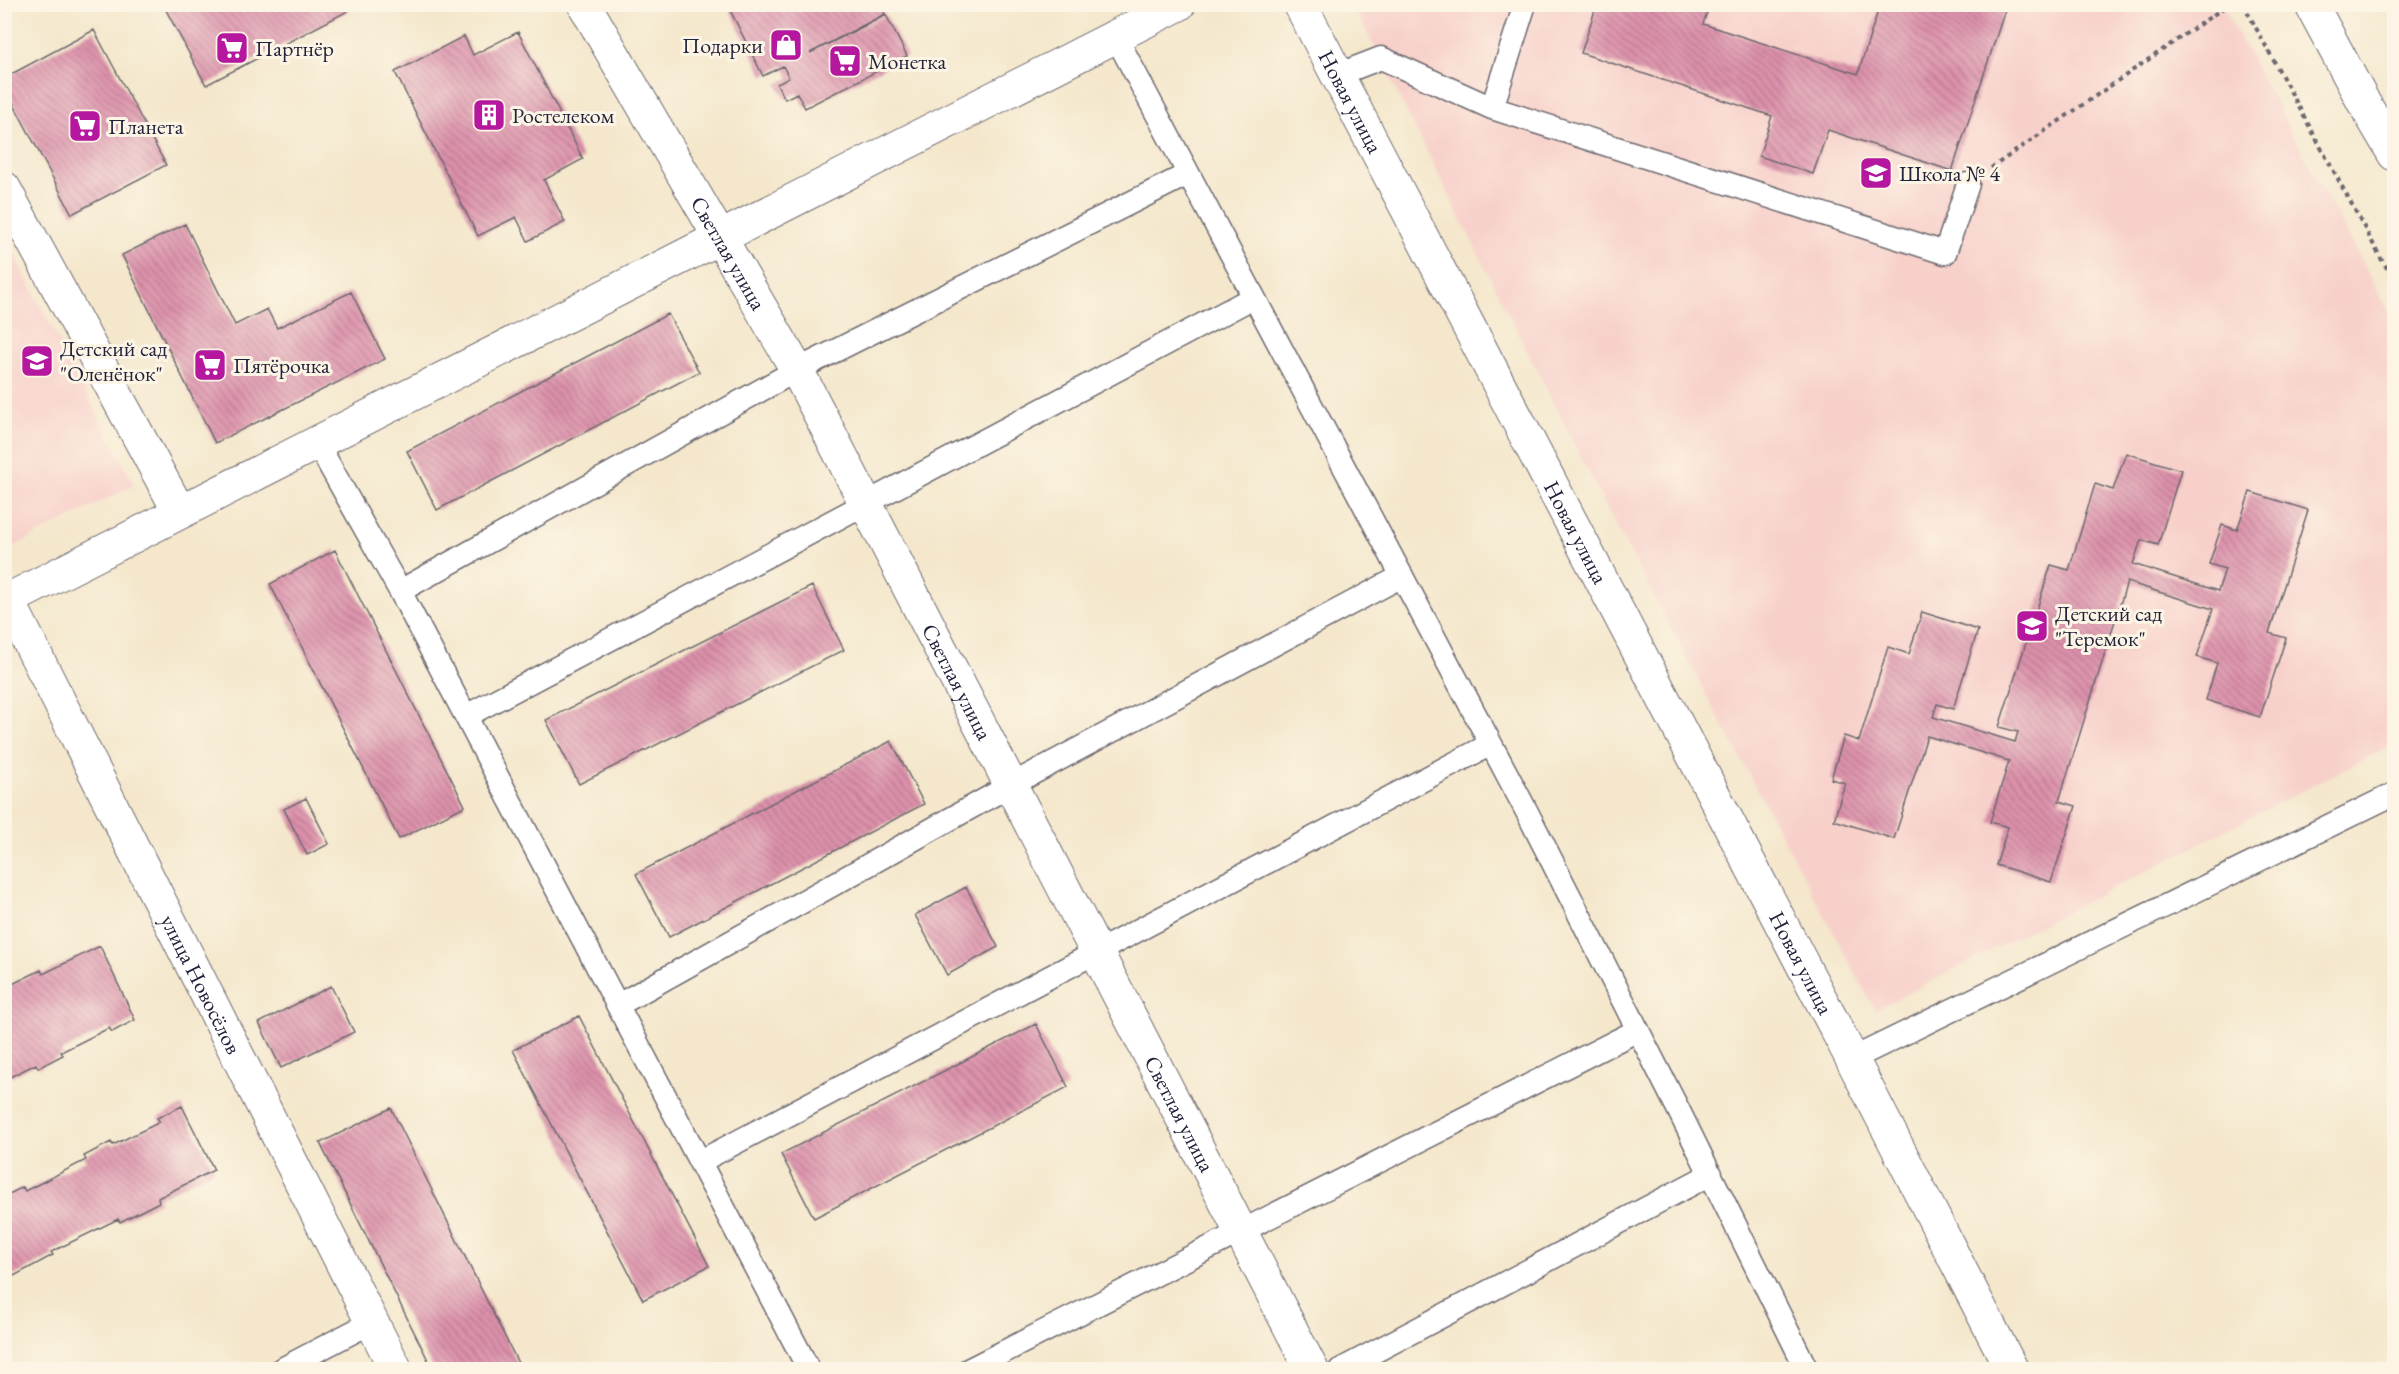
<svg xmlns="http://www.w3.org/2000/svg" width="2399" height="1374" viewBox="0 0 2399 1374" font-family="'EB Garamond',serif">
	<defs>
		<pattern id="building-back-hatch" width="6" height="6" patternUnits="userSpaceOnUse" patternTransform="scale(1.5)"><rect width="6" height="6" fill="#dd91ab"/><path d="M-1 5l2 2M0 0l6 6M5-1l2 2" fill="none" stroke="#b3768c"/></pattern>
	</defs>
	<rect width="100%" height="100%" fill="#fcf5e5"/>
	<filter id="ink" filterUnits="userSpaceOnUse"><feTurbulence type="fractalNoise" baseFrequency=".0167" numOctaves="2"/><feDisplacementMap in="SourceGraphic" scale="12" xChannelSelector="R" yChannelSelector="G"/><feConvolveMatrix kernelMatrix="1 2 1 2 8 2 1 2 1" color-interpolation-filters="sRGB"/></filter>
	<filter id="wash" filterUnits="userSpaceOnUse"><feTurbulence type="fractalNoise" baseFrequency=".008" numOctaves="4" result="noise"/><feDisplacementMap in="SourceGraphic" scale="24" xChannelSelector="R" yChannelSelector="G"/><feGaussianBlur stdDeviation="1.35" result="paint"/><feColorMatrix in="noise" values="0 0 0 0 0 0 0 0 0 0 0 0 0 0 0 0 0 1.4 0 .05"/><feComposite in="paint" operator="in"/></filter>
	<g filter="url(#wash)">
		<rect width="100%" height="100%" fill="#f4e7cc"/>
		<path fill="#f7d0ca" d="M1353,5h869l172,315v424l-519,266 -269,-503z
			M5,237l129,248 -129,66h-1z"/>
		<g id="blocks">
			<path fill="url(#building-back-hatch)" d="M177,4h168l3,7 -142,74 -40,-75z
				M727,4h153l5,10 -75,39 76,-38 21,41 -102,52 -8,-15 -12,6 -8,-15 12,-6 -6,-12 -20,10z
				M1597,4h113l-7,20 155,50 22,-70h127l-55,167 -124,-41 -15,44 -54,-18 13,-40 -191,-63z
				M94,30l72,135 -94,49 -68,-128v-8z
				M518,32l65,127 -39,21 21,42 -37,19 -12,-24 -38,19 -83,-164 69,-36 9,19z
				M185,224l50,101 32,-16 10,19 74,-36 34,67 -170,84 -93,-188z
				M668,314l31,58 -262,138 -30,-59z
				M2126,453l55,17 -23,75 -17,-5 -8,24 85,27 7,-22 -16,-5 13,-39 15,5 13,-38 58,18 -39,123 17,5 -26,79 -54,-17 11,-37 -20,-6 16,-48 -86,-27 -68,219 17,5 -25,76 -55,-17 12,-38 -18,-5 19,-61 -82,-25 -33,103 -60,-19 11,-37 -14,-4 13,-43 15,5 29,-94 21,7 13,-42 56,18 -25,79 -16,-5 -4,13 82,25 3,-10 -19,-5 52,-162 18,5 26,-86 18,6z
				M335,550l130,256 -66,33 -129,-255z
				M812,586l32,64 -265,134 -33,-64z
				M891,741l33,63 -255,133 -33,-63z
				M306,798l23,46 -22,11 -23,-46z
				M966,887l32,60 -51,28 -32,-60z
				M100,946l35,74 -23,12 -3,-4 -48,24 2,3 -25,13 -2,-4 -32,16v-92l37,-18 2,4z
				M331,986l23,46 -73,36 -22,-45z
				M579,1016l130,250 -66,34 -130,-250z
				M1036,1024l32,63 -254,131 -33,-64z
				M182,1106l32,64 -56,28 1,4 -39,20 -2,-3 -67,33 2,3 -39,21 -2,-4 -7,4v-80l18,-9 2,4 61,-31 -2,-4 27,-14 2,3 47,-23 -3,-4z
				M391,1108l128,257 -9,5h-77l-113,-227z"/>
		</g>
	</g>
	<g filter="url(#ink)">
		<use href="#blocks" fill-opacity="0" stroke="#6c676e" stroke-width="1.5"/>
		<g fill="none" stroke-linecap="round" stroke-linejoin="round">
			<g stroke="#6c676e" stroke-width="25">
				<path id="service" d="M1116,37l411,775 150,295 130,263
					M1337,75l44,-17 111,50 453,145 23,-69
					M1492,108l33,-104
					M317,443l83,148 409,779
					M400,591l397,-221 391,-196
					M466,716l788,-419
					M618,1005l393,-220 391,-209
					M1852,1059l542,-265
					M701,1161l790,-417
					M280,1370l92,-48
					M968,1370l670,-340
					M1340,1370l371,-196"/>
			</g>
			<g stroke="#6c676e" stroke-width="35">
				<g id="minor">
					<path id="s1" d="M584,4l213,366 515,1000"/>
					<path id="s2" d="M1300,4l552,1055 160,311"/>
					<path d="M4,188l175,323"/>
					<path id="s3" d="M8,600l388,770"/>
					<path d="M4,602l1175,-598"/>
				</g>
			</g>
			<g stroke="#6c676e" stroke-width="35">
				<path id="tertiary" d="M2311,4l53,99 30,51"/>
			</g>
			<path stroke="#6c676e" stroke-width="4" stroke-dasharray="4.5 4.5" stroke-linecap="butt" d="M2243,4l140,258 11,17
				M1991,168l238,-164"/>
			<use href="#service" stroke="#fff" stroke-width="22"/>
			<use href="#minor" stroke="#fff" stroke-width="33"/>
			<use href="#tertiary" stroke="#fff" stroke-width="33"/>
		</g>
	</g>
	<defs>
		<g id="shop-square" transform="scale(1.725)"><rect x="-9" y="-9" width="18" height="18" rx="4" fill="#b5179e" stroke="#fcf5e5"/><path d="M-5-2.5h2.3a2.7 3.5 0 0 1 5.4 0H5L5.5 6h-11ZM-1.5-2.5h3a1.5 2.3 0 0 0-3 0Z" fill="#fff"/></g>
		<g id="supermarket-square" transform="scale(1.725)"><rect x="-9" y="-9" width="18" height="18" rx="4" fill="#b5179e" stroke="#fcf5e5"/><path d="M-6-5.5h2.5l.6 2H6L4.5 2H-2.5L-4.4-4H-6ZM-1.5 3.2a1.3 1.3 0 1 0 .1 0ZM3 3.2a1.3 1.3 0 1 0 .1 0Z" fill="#fff"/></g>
		<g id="building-square" transform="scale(1.725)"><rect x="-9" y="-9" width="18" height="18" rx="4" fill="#b5179e" stroke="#fcf5e5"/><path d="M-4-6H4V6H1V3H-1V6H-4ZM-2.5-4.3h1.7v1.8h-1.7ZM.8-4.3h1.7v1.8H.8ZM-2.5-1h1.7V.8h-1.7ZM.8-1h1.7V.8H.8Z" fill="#fff"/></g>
		<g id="school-square" transform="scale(1.725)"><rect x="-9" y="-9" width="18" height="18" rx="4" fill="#b5179e" stroke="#fcf5e5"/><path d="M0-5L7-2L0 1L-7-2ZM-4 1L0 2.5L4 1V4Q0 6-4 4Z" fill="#fff"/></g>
	</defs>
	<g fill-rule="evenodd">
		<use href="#shop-square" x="786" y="45"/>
		<use href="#supermarket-square" x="232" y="48"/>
		<use href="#supermarket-square" x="845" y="61"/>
		<use href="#building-square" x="489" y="115"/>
		<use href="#supermarket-square" x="85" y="126"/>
		<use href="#school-square" x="1876" y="173"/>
		<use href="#school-square" x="37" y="361"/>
		<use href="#supermarket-square" x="210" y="365"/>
		<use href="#school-square" x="2032" y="626"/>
	</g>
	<g text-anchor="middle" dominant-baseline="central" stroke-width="6" stroke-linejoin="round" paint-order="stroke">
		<g font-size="22" fill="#22223b" stroke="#fcf5e5" text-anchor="start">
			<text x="763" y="45" text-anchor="end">Подарки</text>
			<text x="255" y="48">Партнёр</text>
			<text x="868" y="61">Монетка</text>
			<text x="512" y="115">Ростелеком</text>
			<text x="108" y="126">Планета</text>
			<text x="1899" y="173">Школа № 4</text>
			<text x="60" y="348">Детский сад<tspan x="60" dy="25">"Оленёнок"</tspan></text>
			<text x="233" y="365">Пятёрочка</text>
			<text x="2055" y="613">Детский сад<tspan x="2055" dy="25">"Теремок"</tspan></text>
		</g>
		<g font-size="22" fill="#22223b" stroke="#fcf5e5">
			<text stroke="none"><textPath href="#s2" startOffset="110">Новая улица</textPath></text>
			<text stroke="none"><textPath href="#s1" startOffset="288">Светлая улица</textPath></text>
			<text stroke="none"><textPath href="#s2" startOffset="596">Новая улица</textPath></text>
			<text stroke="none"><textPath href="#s1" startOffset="774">Светлая улица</textPath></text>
			<text stroke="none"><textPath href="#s2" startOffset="1082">Новая улица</textPath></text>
			<text stroke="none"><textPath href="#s3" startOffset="430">улица Новосёлов</textPath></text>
			<text stroke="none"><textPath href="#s1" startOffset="1260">Светлая улица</textPath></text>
		</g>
	</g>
	<rect width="2399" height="1374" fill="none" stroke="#fcf5e5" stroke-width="24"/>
</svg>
